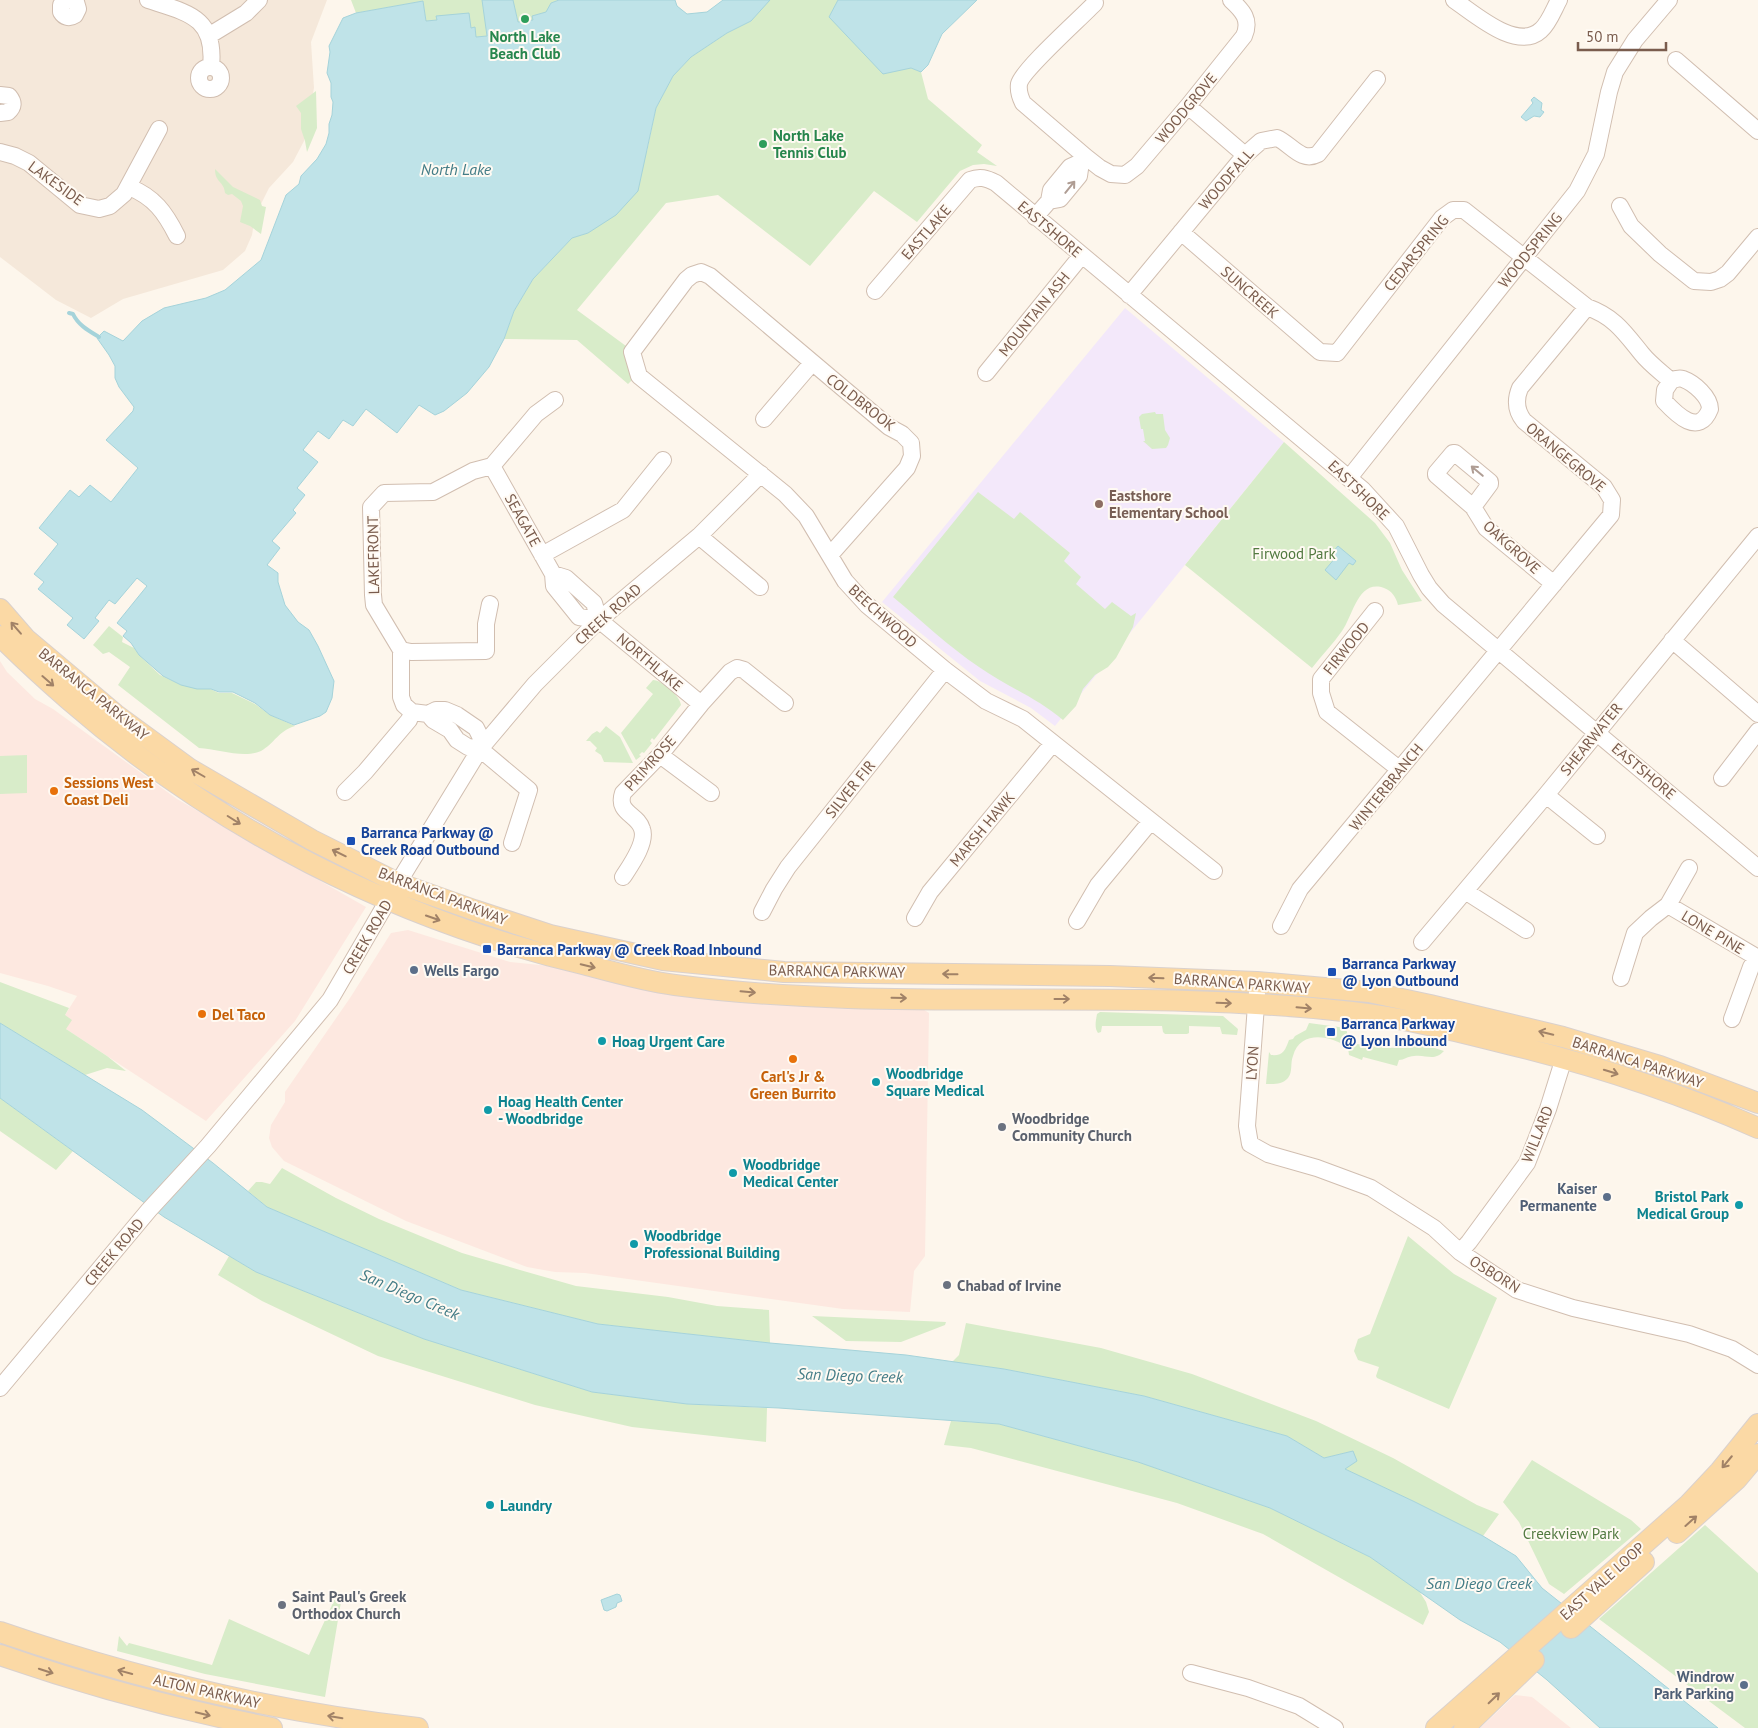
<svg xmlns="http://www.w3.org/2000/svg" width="1758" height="1728" viewBox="0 0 1758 1728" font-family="'PT Sans',sans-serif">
	<rect width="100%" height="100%" fill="#fdf6ec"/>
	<path fill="#f5e8da" d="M0,0h327l-16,42 3,46 -10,53 -11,21 -24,26 -14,28 -3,19 -7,16 -22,19 -100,29 -32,19 -35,-18 -56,-43z"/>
	<path fill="#fde8e0" d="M0,661l7,11 28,27 18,10 124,90 189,108 -71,114 -89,100 -140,-92 -1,-14 12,-19 -29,-10 -48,-13z
		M408,930l102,32 40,4 91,20 277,20 11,7 -4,243 -11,15 -4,41 -67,-3 -258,-36 -30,-1 -28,-5 -121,-46 -122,-60 -12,-14 -3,-9 2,-13 14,-23v-10l65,-94 41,-65z
		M1515,1695l17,2 39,31h-91z"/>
	<path fill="#f3e8fa" d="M1125,308l159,134 -229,284 -24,-18 -51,-27 -98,-79z"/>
	<path fill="#d8ecc9" d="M351,0h208l-8,3 -4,9 -15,4 1,4 -15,2 -3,-12 -30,3 2,23 -11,1 -5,-9 -34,-12v4l-11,1 -3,-20 -67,12z
		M769,0h69l-9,17 82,51 10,4 7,27 54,46 -5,7 20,14 -13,-2 -11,1 -13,6 -43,51 -43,-31 -64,75 -92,-71 -52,8 -89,107 49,36 7,33 -5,5 -51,-44 -73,-1 10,-28 19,-32 39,-41 16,-5 59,-82 9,-43 17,-32 18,-19 36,-24 24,-12z
		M316,91l1,37 -10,24 -2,-11 -4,-12v-16l-5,-7z
		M215,169l18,18 27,13 2,6 4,1 -5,27 -11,-8 -10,-4 3,-16 -2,-5 -9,-7 -4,1 -3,-2c-1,-12 -10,-10 -10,-24z
		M1155,412l1,2h7l2,16 5,8 -2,7 -2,3 -14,1 -9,-8h2l-2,-12h-2l-2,-12 3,-3z
		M1284,442l91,81 15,20 12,27 20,31 -24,4c-2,-8 -6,-14 -14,-17 -26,-9 -31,28 -42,43 -9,13 -20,24 -30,37l-127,-103z
		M978,492l36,27 6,-7 50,41 -6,8 17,16 -5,7 29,25 7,-7 19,14 5,-3 -3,14 -17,31 -8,9 -13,8 -12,14 -7,17 -13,14c-26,-22 -57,-34 -84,-53 -30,-20 -58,-47 -86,-70z
		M109,626l14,11 -1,5 12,6 5,7 21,20 21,10 29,4 9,4h13l23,11 15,11 25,11c-17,5 -20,17 -34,25 -17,8 -43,-2 -62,-3l-81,-63 12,-18 -21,-15 -6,2 -10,-9z
		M653,680c9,0 28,17 28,25l-27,35 -2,-2 -2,3 2,2 -8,10 -2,-1 -3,3 2,1 -5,4 -15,-27 32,-39 -7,-6z
		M606,726l14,11 13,26 -29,-1 -3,-7 -6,-4 2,-3 -7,-7h-4l6,-7 5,-3 3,2z
		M27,755v38l-27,1v-38z
		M0,982l69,26 -4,7 7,5 -6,9 41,27 19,15 -19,-3 -22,7 -85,-52z
		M1100,1012l123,4 15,13 -1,6 -15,-1 -2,-7 -31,-1v7l-2,1h-22l-2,-2 -1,-6h-60l-1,6 -3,1c-4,-5 -2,-13 -1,-19z
		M1309,1023l37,5 3,13c10,7 17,0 28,2 7,1 13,7 20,4 4,-1 7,-5 9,-8l38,12c-10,11 -18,3 -30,5 -6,0 -10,4 -15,4l-2,6 -34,-9 -1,3 -13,-5 -1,-7c-17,-13 -48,-18 -55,8 -3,7 0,16 -5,22 -6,7 -14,6 -22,6l3,-32 2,3c12,1 14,-4 18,-15l4,-1 2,-3 11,-6z
		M0,1098l73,53 -17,19 -56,-39z
		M282,1168l54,30 43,21 83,34 58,17 56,16 92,11 49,9 52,4 1,33 -172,-19 -137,-34 -194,-83 -19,-16 8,-9h6l8,2z
		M1408,1236l46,38 43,24 -48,111 -72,-31 -1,-2 3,-9 -21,-7 -4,-9 4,-12 12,-5z
		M229,1256l27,16 168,67 168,53 95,12 80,4 -1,34 -134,-15 -97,-22 -157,-49 -116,-55 -44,-26z
		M812,1316l134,6 -1,3 -44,17 -55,-1z
		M966,1323l135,25 91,26 124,47 77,37 84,47 22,9 -16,22 -70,-35 -69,-32 9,-18 -29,7 -37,-22 -143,-40 -140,-27 -52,-7 7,-7z
		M951,1421l48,3 139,38 132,46 100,49 49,34 7,11 3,10 -6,13 -160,-91 -86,-31 -206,-55 -27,-3z
		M1532,1460l99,60 10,9 -77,65 -15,-10 -30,-62 -16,-20z
		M1705,1525l53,48v155h-13l-146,-109z
		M337,1594l5,2 -17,101 -120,-23 -88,-23 2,-15 8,10 2,-3 83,22 17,-46 80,36z"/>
	<path fill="#bfe3e8" stroke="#a5d3da" d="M482,0h31l5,22 15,-2 -1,-4 14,-4 5,-9 8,-3h116l2,6 10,8 20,-2 16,-12h47l-19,21 -24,12 -36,24 -18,19 -17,32 -18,83 -22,24 -28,18 -16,5 -39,41 -19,32 -10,28 -15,28 -22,26 -23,18 -9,4 -16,-10 -22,28 -31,-24 -13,17 -10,-6 -14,19 -11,-8 -15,19 15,12 -21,26 8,7 -12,15 3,3 -24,28 8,7 -13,17 11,8v9l7,23 13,17 11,8 9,16 16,35 -2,17 -6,14 -6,4 -26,9 -24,-10 -15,-12 -22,-11h-14l-8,-3h-14l-16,-4 -18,-9 -24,-21 -8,-12 -8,-7 4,-5 -10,-8 30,-37 -10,-8 -22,26 -6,-4 -14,18 4,3 -15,18 -17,-14 6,-7 -35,-29 6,-7 -10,-8 24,-30 -19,-16 31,-38 9,7 11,-12 21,17 27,-34 -32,-28 27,-29 1,-4 -15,-20 -4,-9v-12l-6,-11 -12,-17 7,-7 19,10 19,-20 22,-13 42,-10 19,-8 36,-30 25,-65 13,-11 2,-8 16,-17 9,-15 3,-11v-9l3,-9 1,-13 -2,-5v-14l-4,-10 3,-21 -1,-6 14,-28 13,-5 67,-12 3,20 11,-1 -1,-4 33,-3 2,15 4,-1 1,10 11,-1z
		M838,0h139l-35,34 -14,31 -7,7 -10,-4 -28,6 -54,-57z
		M1534,97l8,6 -1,7 3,2 -4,5 -6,-1 -8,5 -5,-4 12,-14 -2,-3z
		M1338,546l18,15 -3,4 -4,-2 -13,17 -11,-10 11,-13 -4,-4z
		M0,1023l142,87 71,53 54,44 194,83 137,34 172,19 136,12 98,14 140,27 143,40 37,22 29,-7 4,10 -12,8 68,32 70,35 33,20 26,32 176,140h-118l-53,-48 -47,-38 -40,-22 -90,-63 -100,-49 -132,-46 -139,-38 -220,-16 -92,-4 -95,-12 -168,-53 -168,-67 -92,-55 -164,-119z
		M617,1594l3,1 2,6 -5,2 -1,4 -9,4 -3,-1 -3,-10z"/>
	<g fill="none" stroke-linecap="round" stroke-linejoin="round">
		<path stroke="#a5d3da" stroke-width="4" d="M69,313l4,1c5,11 16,17 26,23"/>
		<g stroke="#d1beb0" stroke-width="18">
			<path id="minor" d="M66,0l-5,5v7c3,5 8,7 14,3l3,-6 -2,-7 -5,-2
				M148,0c40,13 68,17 63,67
				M1454,0c21,14 63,52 87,30 8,-7 13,-21 18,-30
				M1095,3c-13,14 -73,67 -76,81 -1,7 1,13 4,19l63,54 14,11 11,6 14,1 12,-9 51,-60 56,-70c7,-16 -1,-25 -13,-36
				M210,35l36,-22 13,-13
				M1676,60l82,71
				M199 78a11 11 0 1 1 22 0a11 11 0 1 1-22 0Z
				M0,95l9,1c5,6 5,11 -1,16l-8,1
				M1188,106l57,49
				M0,152l15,4 14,7 51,42 19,4 11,-3 14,-12 35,-65
				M129,187c25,10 36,25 48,49
				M1049,201l11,-2 19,-23 2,-14
				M1620,206l11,20 29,28 34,27 17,1 9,-3 8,-6 30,-36
				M1035,217l14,-16 2,-11 19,-23 11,-5 5,-5
				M1181,232l139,120 17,1 105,-135 11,-8h11l123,97c28,10 38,26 55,47 8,10 19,18 29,27 4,-2 8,-3 12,-2 11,4 27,18 27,30 -11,28 -33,6 -46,-8l1,-11 6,-9
				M875,291l95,-111c10,-4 16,-2 26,3l367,307 33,36 25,49 8,13 14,16 315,264
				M1129,295l116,-140 16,-14 16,-3c14,6 24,25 41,16l59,-75
				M986,373l96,-118
				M764,419l48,-56
				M492,466l61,108 1,12 25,31 20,3
				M1349,478l228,-287 19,-37 13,-62 6,-20 20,-32 34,-40
				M1473,507l17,-23v-2l-35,-29h-2l-17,20v2l37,32 13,21 68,56
				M699,536l61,51
				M542,555l81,-45 40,-50
				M830,555l77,-87 5,-12 -1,-13 -9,-9 -13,-7 -179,-151 -9,-4 -9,3 -6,5 -54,72 7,24 146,118 21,22 39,65 22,24 78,65 41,31 37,18 191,152
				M553,574l13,4 28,25 5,17
				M1375,611l-54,68v14l6,19 72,57
				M599,620l102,84
				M1672,640l86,74
				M401,650l10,2 75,-1v-27l4,-20
				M412,712l16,2 8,-4h9l12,5 19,13 5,10 -1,11
				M428,714l5,6 17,10 7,10 11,7 12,2
				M480,749l49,41 -17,53
				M660,755l51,38
				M1722,778l36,-47
				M345,792l20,-20 44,-52 3,-8 -8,-7 -3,-8v-47l-27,-45 -1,-10 -2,-88 13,-14 49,-1 40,-21 19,-5 44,-52 19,-14
				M1546,795l51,41
				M623,877c7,-11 24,-34 19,-48 -4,-15 -26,-16 -19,-36l37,-38 41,-51 29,-32 7,-4 7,2 41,33
				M1465,891l61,39
				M1668,905l90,53
				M762,912l12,-23 14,-22 157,-197
				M915,918l15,-26 123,-149
				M1077,921l21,-36 53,-64
				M1281,926l19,-37 311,-374 1,-15 -8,-13 -80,-66c-8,-10 -9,-21 -4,-33l67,-81
				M1422,942l124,-147 212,-259
				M1621,978l14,-45 16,-15 17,-13 21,-37
				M1257,992l-10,134 3,18 18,10 49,14 54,20 63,40 26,24 57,38 56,18 116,26 43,15 26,16
				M1732,1019l19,-52 6,-9
				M1460,1252l9,-10 58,-79 21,-54 16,-51
				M0,1388l149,-178 59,-64 122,-146 68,-117 82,-134 55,-65 64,-64 100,-84 62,-62
				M1191,1673l57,15 51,18 36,22"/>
		</g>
		<g stroke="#dad1cd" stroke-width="22">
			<path id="major" d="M0,609l26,30 89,75 75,55 122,71 86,43 76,27 76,25 113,25 121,12 326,4 147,6 112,10 61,13 133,32 97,29 98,37
				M0,636c22,22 45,43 69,64 147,128 324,219 514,264 30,8 61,17 92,21 224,29 452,1 677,27 53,6 105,19 156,32 86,21 169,48 250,84
				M1677,1533l60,-54 21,-25
				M1571,1628l73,-66
				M0,1632c136,47 275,80 418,96
				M0,1655c89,31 180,55 272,73
				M1436,1728l252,-223 32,-34 38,-47
				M1464,1728l70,-68"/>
		</g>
		<use href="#minor" stroke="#fff" stroke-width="16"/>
		<use href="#major" stroke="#fbd9a5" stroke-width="20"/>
	</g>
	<defs><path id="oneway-shaft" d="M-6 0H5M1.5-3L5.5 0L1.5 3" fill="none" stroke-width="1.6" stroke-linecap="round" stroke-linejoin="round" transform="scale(1.25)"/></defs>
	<g stroke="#af9d94">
		<use href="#oneway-shaft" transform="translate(1070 187) rotate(-51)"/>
		<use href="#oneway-shaft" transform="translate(1477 471) rotate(-140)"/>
	</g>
	<g stroke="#a18267">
		<use href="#oneway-shaft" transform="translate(16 628) rotate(-131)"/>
		<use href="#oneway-shaft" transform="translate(48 681) rotate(41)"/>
		<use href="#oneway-shaft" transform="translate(198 773) rotate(-150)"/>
		<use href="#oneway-shaft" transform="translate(234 820) rotate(32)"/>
		<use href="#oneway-shaft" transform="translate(339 853) rotate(-154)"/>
		<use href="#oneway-shaft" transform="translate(433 918) rotate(19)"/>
		<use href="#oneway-shaft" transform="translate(588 966) rotate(13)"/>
		<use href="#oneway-shaft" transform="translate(950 974) rotate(-179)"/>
		<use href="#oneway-shaft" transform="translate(1156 978) rotate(-178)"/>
		<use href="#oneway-shaft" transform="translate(748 992) rotate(5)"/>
		<use href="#oneway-shaft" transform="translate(899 998) rotate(1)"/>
		<use href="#oneway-shaft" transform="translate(1062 999)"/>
		<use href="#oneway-shaft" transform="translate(1224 1003) rotate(2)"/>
		<use href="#oneway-shaft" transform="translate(1304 1008) rotate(5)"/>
		<use href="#oneway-shaft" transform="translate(1546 1033) rotate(-166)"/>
		<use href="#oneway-shaft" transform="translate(1611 1072) rotate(17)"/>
		<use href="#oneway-shaft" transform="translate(1727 1462) rotate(130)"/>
		<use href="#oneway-shaft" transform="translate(1691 1521) rotate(-42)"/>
		<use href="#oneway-shaft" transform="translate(46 1671) rotate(18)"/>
		<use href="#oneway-shaft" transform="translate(125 1672) rotate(-165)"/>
		<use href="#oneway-shaft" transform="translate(1494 1698) rotate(-44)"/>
		<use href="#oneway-shaft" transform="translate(203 1714) rotate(14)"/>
		<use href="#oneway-shaft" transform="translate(335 1717) rotate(-171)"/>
	</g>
	<g fill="#2e9e5b" stroke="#fffaf3" stroke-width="2">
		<circle cx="525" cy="19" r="5"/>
		<circle cx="763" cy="144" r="5"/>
	</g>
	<circle fill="#8d6e63" stroke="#fffaf3" stroke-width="2" cx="1099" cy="504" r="5"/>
	<g fill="#e8710a" stroke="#fffaf3" stroke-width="2">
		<circle cx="54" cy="791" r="5"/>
		<circle cx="202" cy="1014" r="5"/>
		<circle cx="793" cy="1059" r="5"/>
	</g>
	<g fill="#1a4fb4" stroke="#fffaf3" stroke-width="2">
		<rect x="346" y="836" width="10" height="10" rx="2.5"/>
		<rect x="482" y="944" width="10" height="10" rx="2.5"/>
		<rect x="1327" y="967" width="10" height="10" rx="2.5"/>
		<rect x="1326" y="1027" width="10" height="10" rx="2.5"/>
	</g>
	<g fill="#5c6f8a" stroke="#fffaf3" stroke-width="2">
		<circle cx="414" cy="970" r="5"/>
		<circle cx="1607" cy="1197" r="5"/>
		<circle cx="1744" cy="1685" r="5"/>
	</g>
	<g fill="#0f9aa8" stroke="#fffaf3" stroke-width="2">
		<circle cx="602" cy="1041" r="5"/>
		<circle cx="876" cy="1082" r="5"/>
		<circle cx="488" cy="1110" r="5"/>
		<circle cx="733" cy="1173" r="5"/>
		<circle cx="1739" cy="1205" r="5"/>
		<circle cx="634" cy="1244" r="5"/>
		<circle cx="490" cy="1505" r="5"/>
	</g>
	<g fill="#6b7280" stroke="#fffaf3" stroke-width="2">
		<circle cx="1002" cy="1127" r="5"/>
		<circle cx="947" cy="1285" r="5"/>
		<circle cx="282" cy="1605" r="5"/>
	</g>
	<g text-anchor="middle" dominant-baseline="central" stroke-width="4" stroke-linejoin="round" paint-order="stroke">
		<g font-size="15" font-weight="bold" fill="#27864d" stroke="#fffaf3">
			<text x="525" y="36">North Lake<tspan x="525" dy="17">Beach Club</tspan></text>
			<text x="773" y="135" text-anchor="start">North Lake<tspan x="773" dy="17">Tennis Club</tspan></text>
		</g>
		<g font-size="15" fill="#7a5c4d" stroke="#fffaf3">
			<text transform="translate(1186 108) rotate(-50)">WOODGROVE</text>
			<text transform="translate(1226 179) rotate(-49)">WOODFALL</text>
			<text transform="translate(56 183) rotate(36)">LAKESIDE</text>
			<text transform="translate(1050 229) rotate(40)">EASTSHORE</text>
			<text transform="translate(926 232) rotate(-49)">EASTLAKE</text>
			<text transform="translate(1530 250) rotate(-51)">WOODSPRING</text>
			<text transform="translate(1416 253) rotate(-51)">CEDARSPRING</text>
			<text transform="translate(1250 292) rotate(41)">SUNCREEK</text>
			<text transform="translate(1034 314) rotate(-51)">MOUNTAIN ASH</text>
			<text transform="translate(861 402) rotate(38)">COLDBROOK</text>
			<text transform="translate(1566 457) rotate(40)">ORANGEGROVE</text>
			<text transform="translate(1359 490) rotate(44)">EASTSHORE</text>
			<text transform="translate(523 520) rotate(61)">SEAGATE</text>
			<text transform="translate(1512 547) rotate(42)">OAKGROVE</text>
			<text transform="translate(373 555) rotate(-91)">LAKEFRONT</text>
			<text transform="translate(608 614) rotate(-42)">CREEK ROAD</text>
			<text transform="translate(883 616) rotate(42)">BEECHWOOD</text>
			<text transform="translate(1346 648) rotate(-51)">FIRWOOD</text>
			<text transform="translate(650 662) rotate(40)">NORTHLAKE</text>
			<text transform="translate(94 694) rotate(39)">BARRANCA PARKWAY</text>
			<text transform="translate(1591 739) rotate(-51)">SHEARWATER</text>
			<text transform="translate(650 763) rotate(-48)">PRIMROSE</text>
			<text transform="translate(1644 771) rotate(40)">EASTSHORE</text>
			<text transform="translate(1386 787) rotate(-51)">WINTERBRANCH</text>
			<text transform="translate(850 789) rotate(-51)">SILVER FIR</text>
			<text transform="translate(982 829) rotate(-50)">MARSH HAWK</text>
			<text transform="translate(443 896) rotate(21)">BARRANCA PARKWAY</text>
			<text transform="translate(1713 932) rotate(31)">LONE PINE</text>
			<text transform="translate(367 937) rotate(-60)">CREEK ROAD</text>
			<text transform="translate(837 971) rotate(1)">BARRANCA PARKWAY</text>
			<text transform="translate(1242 983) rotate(4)">BARRANCA PARKWAY</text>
			<text transform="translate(1638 1062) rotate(18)">BARRANCA PARKWAY</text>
			<text transform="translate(1252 1063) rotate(-86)">LYON</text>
			<text transform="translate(1537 1134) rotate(-68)">WILLARD</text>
			<text transform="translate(114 1252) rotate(-50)">CREEK ROAD</text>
			<text transform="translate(1495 1274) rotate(32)">OSBORN</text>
			<text transform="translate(1602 1581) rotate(-42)">EAST YALE LOOP</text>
			<text transform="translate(207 1691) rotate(13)">ALTON PARKWAY</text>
		</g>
		<g font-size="15" font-weight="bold" fill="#785e54" stroke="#fffaf3" text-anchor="start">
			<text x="1109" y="495">Eastshore<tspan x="1109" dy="17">Elementary School</tspan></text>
		</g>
		<g font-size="15" fill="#537a41" stroke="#fffaf3">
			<text x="1294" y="553">Firwood Park</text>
			<text x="1571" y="1533">Creekview Park</text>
		</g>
		<g font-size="15" font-weight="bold" fill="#c56008" stroke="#fffaf3" text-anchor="start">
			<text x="64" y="782">Sessions West<tspan x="64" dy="17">Coast Deli</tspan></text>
			<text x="212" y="1014">Del Taco</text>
			<text x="793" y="1076" text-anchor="middle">Carl's Jr &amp;<tspan x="793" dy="17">Green Burrito</tspan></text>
		</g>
		<g font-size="15" font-weight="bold" fill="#164399" stroke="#fffaf3" text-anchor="start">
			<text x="361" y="832">Barranca Parkway @<tspan x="361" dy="17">Creek Road Outbound</tspan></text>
			<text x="497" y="949">Barranca Parkway @ Creek Road Inbound</text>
			<text x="1342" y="963">Barranca Parkway<tspan x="1342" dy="17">@ Lyon Outbound</tspan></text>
			<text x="1341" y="1023">Barranca Parkway<tspan x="1341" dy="17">@ Lyon Inbound</tspan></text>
		</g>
		<g font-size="15" font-weight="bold" fill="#4e5e75" stroke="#fffaf3" text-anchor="end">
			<text x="424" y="970" text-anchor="start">Wells Fargo</text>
			<text x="1597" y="1188">Kaiser<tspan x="1597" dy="17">Permanente</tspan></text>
			<text x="1734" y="1676">Windrow<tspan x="1734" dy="17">Park Parking</tspan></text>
		</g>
		<g font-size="15" font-weight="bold" fill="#0d838f" stroke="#fffaf3" text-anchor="start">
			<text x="612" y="1041">Hoag Urgent Care</text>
			<text x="886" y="1073">Woodbridge<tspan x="886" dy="17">Square Medical</tspan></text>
			<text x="498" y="1101">Hoag Health Center<tspan x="498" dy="17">- Woodbridge</tspan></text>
			<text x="743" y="1164">Woodbridge<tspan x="743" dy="17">Medical Center</tspan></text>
			<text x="1729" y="1196" text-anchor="end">Bristol Park<tspan x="1729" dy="17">Medical Group</tspan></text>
			<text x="644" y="1235">Woodbridge<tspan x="644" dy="17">Professional Building</tspan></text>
			<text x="500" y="1505">Laundry</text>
		</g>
		<g font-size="15" font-weight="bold" fill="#5b616d" stroke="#fffaf3" text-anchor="start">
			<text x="1012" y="1118">Woodbridge<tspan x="1012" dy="17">Community Church</tspan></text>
			<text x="957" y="1285">Chabad of Irvine</text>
			<text x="292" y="1596">Saint Paul's Greek<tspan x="292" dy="17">Orthodox Church</tspan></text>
		</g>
		<g font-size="16" font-style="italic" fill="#437c86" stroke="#fffaf3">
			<text x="456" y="169">North Lake</text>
			<text transform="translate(410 1294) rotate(23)">San Diego Creek</text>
			<text transform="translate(850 1375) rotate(2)">San Diego Creek</text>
			<text x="1479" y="1583">San Diego Creek</text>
		</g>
	</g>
	<path d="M1578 42v8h88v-8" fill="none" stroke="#7a5c4d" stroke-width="2.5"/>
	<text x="1586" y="42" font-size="15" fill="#7a5c4d" stroke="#fffaf3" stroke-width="4" paint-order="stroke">50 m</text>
</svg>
